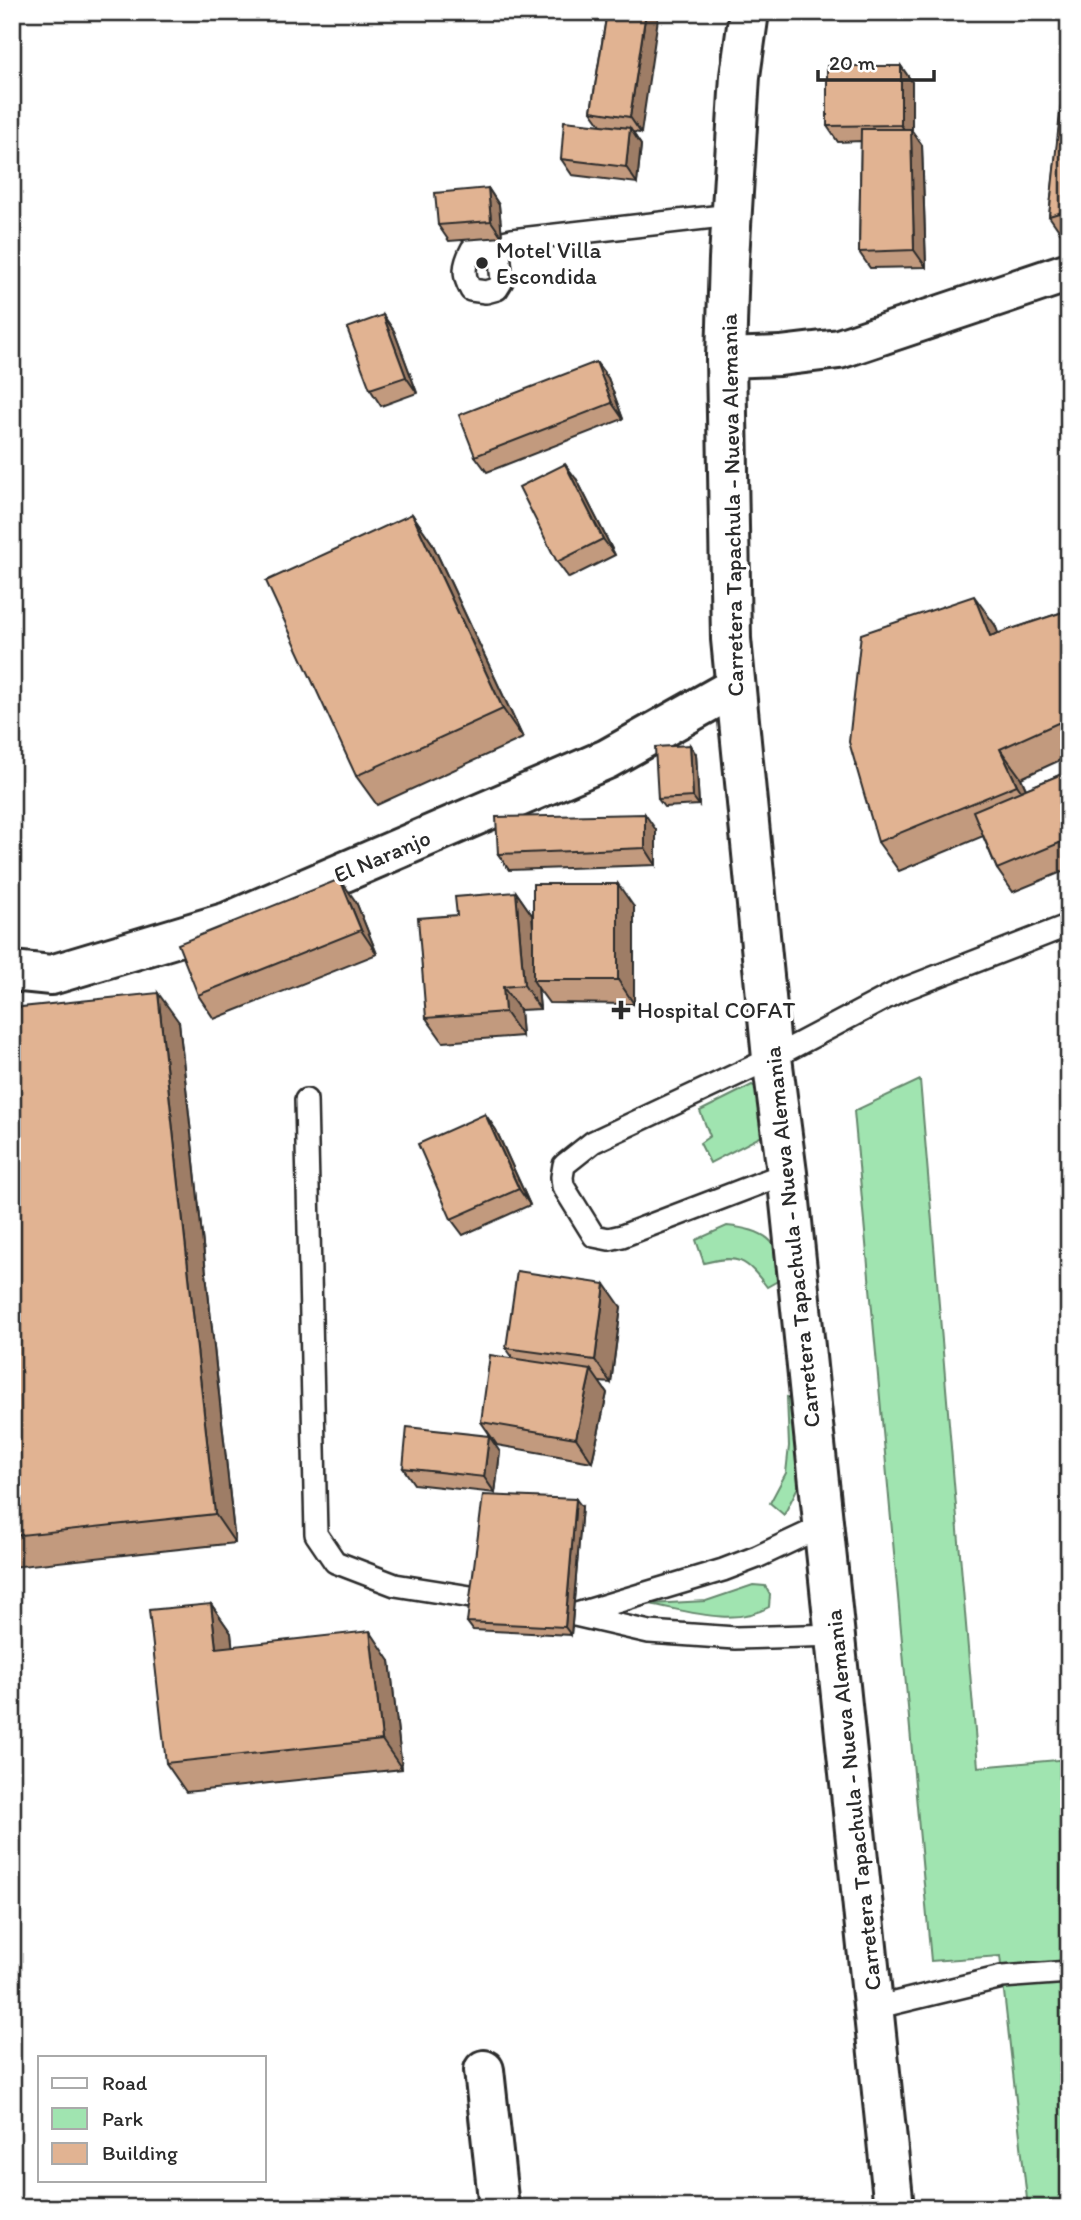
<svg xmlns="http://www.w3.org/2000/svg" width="1081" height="2220" viewBox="0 0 1081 2220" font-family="Itim,sans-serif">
	<rect width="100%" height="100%" fill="#fff"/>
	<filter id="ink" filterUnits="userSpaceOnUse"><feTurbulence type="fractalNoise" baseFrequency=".0143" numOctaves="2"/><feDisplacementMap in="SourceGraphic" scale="14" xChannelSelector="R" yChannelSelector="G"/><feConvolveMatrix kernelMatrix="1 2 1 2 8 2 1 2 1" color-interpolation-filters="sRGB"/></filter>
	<g filter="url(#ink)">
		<path fill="#a0e4b0" stroke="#66886e" stroke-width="2" d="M920,1080l58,687 91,-8v449h-41l-28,-252 -69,5 -77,-850z
			M752,1085l7,4 7,45 -56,29 -10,-20 10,-7 -10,-25z
			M727,1226c40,4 47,13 63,48l-23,13c-21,-28 -29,-33 -63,-24l-8,-23z
			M787,1397l17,4 3,55 -9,31 -14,28 -14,-12 16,-30 3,-27z
			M753,1585l12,1 5,9 -1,12c-35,20 -82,4 -119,-3l56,-3z"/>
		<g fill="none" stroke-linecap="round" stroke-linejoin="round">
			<g stroke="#2b2b2b" stroke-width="26">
				<path id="service" d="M498,242l4,39 -5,8 -11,3 -15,-2c-9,-15 -7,-26 1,-41l40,-9 219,-25
					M306,1100l10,434 19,28 60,23 82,13
					M787,1173l-165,63 -13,3 -15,-3 -31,-50 -1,-9 2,-12 29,-23 179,-84 127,-67 170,-66
					M573,1615l150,-45 34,-13 66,-31
					M575,1615l74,17 86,6 101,-3
					M874,2008l128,-31 67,-5"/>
			</g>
			<g stroke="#2b2b2b" stroke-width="44">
				<path id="minor" d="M726,358l54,-2 59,-7 230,-77
					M484,2070l15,138"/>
			</g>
			<g stroke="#2b2b2b" stroke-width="44">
				<path id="tertiary" d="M12,971l39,4 177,-53 379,-163 128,-72"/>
			</g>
			<g stroke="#2b2b2b" stroke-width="44">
				<path id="secondary" d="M749,12l-9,64 -11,183 -3,99 5,281 41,419 15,115 107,1035"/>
			</g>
			<use href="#service" stroke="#fff" stroke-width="21"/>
			<use href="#minor" stroke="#fff" stroke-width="38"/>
			<use href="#tertiary" stroke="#fff" stroke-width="38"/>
			<use href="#secondary" stroke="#fff" stroke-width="38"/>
		</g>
		<path fill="#c29a7e" stroke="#2b2b2b" stroke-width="2" d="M607,12l34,121 -9,-1 9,13 -4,38 -65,-8 -11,-16 40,-34 -10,-14z
			M1069,39v199l-4,1 -16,-23z
			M901,66l11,16v49l10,14 4,122 -56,1 -11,-16 2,-111 -23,1 -11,-16z
			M488,188l11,17 3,32 -53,4 -11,-16z
			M383,315l11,16 23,62 -36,13 -11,-17z
			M596,362l12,16 15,41 -136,53 -12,-16z
			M577,480l38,75 -46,23 -12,-16z
			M412,514l20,29 91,195 -146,67 -21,-29z
			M1069,610v146l-48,22 5,11 43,-18v98l-56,23 -16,-23 -14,-33 -84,35 -21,-29 117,-217 3,9z
			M696,754l3,51 -35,2 -6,-8z
			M656,830v35l-147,5 -11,-16z
			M516,892l16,23 1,12 101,-20v97l-85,-1 -11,-15 2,21 -20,1 2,26 -79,6 -17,-24z
			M356,902l21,52 -163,65 -16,-24z
			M12,1008l167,14 56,521 -223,24z
			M485,1114l11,16 34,75 -67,30 -12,-16z
			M621,1307l-10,76 -12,-1 8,11 -15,69 -95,-17 -16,-23 32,-64 -7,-10z
			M500,1452l-5,41 -81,-9 -11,-16z
			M582,1507l-11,128 -98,-5 -6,-8z
			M211,1604l20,29 1,13 158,15 12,108 -216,23 -20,-29z"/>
		<path fill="#9e7d66" stroke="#2b2b2b" stroke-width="2" d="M646,12h13l-18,121 -11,-16z
			M901,66l11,16v49l10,14 4,122 -12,-17 -3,-111 -10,-14z
			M630,128l11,17 -4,38 -11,-16z
			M488,188l11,17 3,32 -11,-16z
			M383,315l11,16 23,62 -11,-16z
			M596,362l12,16 15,41 -11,-16z
			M565,464l12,16 38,75 -12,-16z
			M412,514l20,29 91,195 -20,-29z
			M974,596l21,29 16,40 -21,-29z
			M690,745l6,9 3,51 -6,-8z
			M1000,749l21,29 16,36 -20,-29z
			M645,814l11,16v35l-11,-17z
			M340,879l16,23 21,52 -16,-24z
			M618,884l16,23v97l-16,-24z
			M516,892l16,23 5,65h-4l5,8 2,21 -16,-24z
			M503,987l17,23 2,26 -17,-24z
			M158,993l21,29 56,521 -20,-29z
			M485,1114l11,16 34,75 -11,-16z
			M605,1284l16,23 -10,76 -16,-23z
			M591,1370l16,23 -15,69 -16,-24z
			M489,1436l11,16 -5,41 -11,-16z
			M576,1499l6,8 -11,128 -6,-8z
			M211,1604l20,29 5,44 -20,-29z
			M370,1631l20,30 12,108 -20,-29z"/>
		<path fill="#e1b392" stroke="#2b2b2b" stroke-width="2" d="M607,12h39l-16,105 -39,-6z
			M1068,39h1v171l-20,6z
			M827,66h74v59l-74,1z
			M564,121l66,7 -4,39 -65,-8z
			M861,129h50l3,121 -55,2z
			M488,188l3,33 -53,4 -3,-32z
			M383,315l23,62 -36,12 -23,-61z
			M596,362l16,41 -137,53 -16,-41z
			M565,464l38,75 -46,23 -38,-75z
			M412,514l91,195 -147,67 -90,-195z
			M974,596l16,40 79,-26v108l-69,31 17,36 -139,57 -29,-100 12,-108z
			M690,745l3,52 -35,2 -3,-52z
			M1069,771v68l-72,30 -24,-58z
			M645,814v34l-147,6 -2,-37z
			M340,879l21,51 -163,65 -20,-51z
			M533,884h85v96h-85z
			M516,892l8,93 -21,2 2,25 -79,6 -8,-100 39,-3 -2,-18z
			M158,993l57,521 -203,22v-528z
			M485,1114l34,75 -68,30 -33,-75z
			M517,1271l88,13 -10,76 -89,-12z
			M490,1355l101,15 -15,68 -95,-16z
			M407,1427l82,9 -5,41 -81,-9z
			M483,1495l93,4 -11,128 -98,-5z
			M211,1604l5,44 154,-17 12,109 -216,23 -17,-153z"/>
	</g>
	<g fill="#2b2b2b" stroke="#fff" stroke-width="2.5">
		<circle cx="482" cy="263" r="7"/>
		<path d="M617.5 999.5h7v7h7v7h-7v7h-7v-7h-7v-7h7z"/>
	</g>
	<g text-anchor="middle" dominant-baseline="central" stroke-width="7" stroke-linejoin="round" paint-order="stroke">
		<g font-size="23" fill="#2b2b2b" stroke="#fff" text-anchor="start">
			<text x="496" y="250">Motel Villa<tspan x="496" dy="26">Escondida</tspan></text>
			<text x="637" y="1010">Hospital COFAT</text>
		</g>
		<g font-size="23" fill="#2b2b2b" stroke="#fff">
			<text transform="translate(732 505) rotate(-91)">Carretera Tapachula - Nueva Alemania</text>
			<text transform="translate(382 856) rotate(-23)">El Naranjo</text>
			<text transform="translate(792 1237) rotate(-96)">Carretera Tapachula - Nueva Alemania</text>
			<text transform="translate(853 1800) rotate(-96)">Carretera Tapachula - Nueva Alemania</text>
		</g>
	</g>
	<rect width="1081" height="2220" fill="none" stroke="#fff" stroke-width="42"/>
	<rect x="21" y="21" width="1039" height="2178" fill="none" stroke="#2b2b2b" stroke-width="2.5" filter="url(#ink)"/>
	<rect x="38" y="2056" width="228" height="126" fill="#ffffff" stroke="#aaaaaa" stroke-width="2"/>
	<rect x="52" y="2078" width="35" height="10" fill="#ffffff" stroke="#aaaaaa" stroke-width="2"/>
	<text x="102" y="2090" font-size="21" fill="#2b2b2b">Road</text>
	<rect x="52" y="2108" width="35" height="21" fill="#a0e4b0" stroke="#aaaaaa" stroke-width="2"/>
	<text x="102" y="2126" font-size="21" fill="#2b2b2b">Park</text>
	<rect x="52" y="2143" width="35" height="21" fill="#e1b392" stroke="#aaaaaa" stroke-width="2"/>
	<text x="102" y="2160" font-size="21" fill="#2b2b2b">Building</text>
	<path d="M818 70v10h116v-10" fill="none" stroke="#2b2b2b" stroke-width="3.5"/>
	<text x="829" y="70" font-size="21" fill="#2b2b2b" stroke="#ffffff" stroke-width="5" paint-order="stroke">20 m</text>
</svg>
